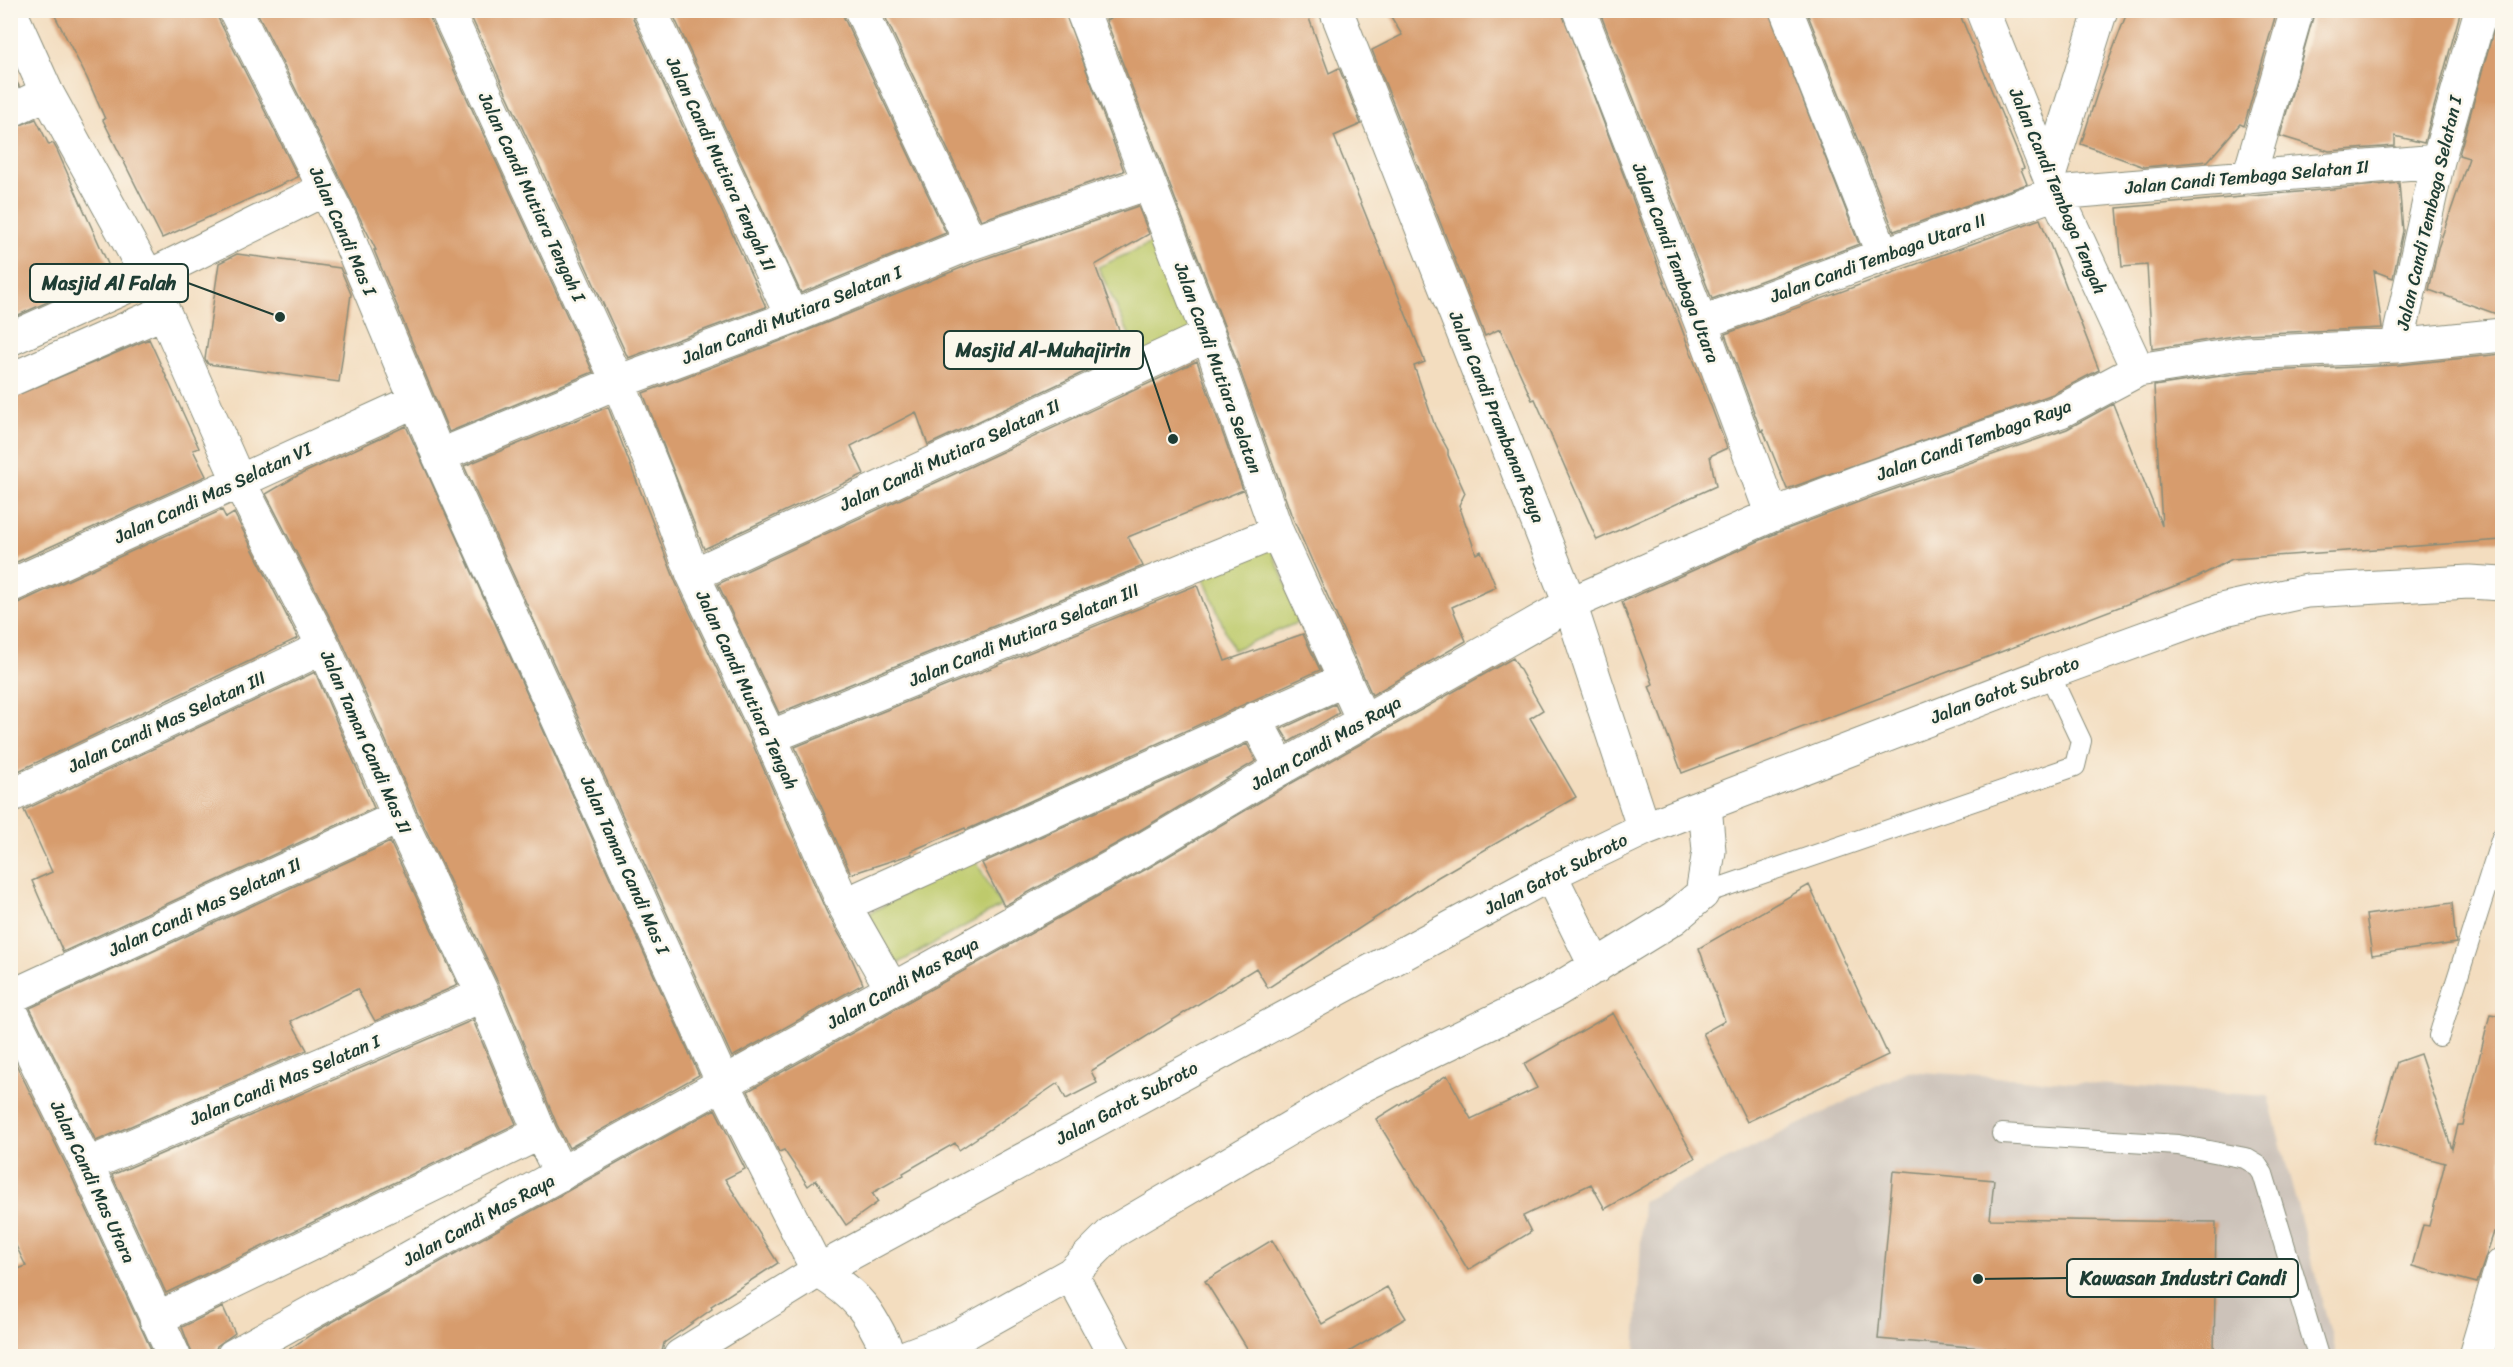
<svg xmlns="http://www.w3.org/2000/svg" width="2513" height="1367" viewBox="0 0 2513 1367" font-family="Sriracha,sans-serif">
	<rect width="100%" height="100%" fill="#fbf7ec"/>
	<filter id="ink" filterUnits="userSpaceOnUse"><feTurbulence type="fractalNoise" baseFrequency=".0167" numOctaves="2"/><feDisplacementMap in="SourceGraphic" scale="12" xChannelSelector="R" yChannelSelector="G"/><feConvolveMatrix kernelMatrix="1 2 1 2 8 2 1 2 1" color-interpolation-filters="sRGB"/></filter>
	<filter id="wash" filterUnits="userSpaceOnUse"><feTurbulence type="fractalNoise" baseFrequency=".008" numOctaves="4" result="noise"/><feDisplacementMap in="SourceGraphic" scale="24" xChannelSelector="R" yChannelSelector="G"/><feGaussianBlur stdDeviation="1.35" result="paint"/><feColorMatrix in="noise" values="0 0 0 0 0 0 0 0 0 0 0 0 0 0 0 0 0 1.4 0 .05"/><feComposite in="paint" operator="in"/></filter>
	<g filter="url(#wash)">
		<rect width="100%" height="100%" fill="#f3ddbf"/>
		<path fill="#ccc2b9" d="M1908,1071l360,25 69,260h-702l8,-155z"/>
		<path fill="#beca6c" stroke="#6e8450" stroke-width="1.5" d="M1158,240l40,88 -59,28 -41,-89z
			M1268,541l33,80 -68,29 -33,-81z
			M973,856l28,50 -106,59 -27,-51z"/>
		<g id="blocks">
			<path fill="#d79c6d" d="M52,10h165l1,8 80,159 -136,61 -59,-118 2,-1 -18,-41z
				M256,10h173l1,8 163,354 -144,60 -75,-182h2z
				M468,10h164l1,8 133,289 -138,51z
				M671,10h172l1,8 102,215 -145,60z
				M882,10h182l60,161 -143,49z
				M1129,10h177l23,63 10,-5 22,56 -27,12 91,226 -11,4 21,60 13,24v5l17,38 -6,12 17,49 5,-3 15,36 -44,20 14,34 -94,54 -81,-181 -66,-186 -119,-308z
				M1387,10h174l166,438 -17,8 6,30 -119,54 -62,-141 -3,1 -32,-71 -15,7 -113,-286 30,-15z
				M1599,10h169l91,234 -147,55z
				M1806,10h152l66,158 -3,1 6,15 -133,47z
				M2128,10h149l-33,116 -4,-2 -32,37 -64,6 -63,-23 21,-66z
				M2315,10h146l-37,133 -29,-7v10l-66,5 -49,-15z
				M2499,10h3v306l-73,-26 9,-42 31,-90 -10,-3z
				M10,71l9,15 -9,4z
				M36,119l13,26 4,-2 4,7 55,123 -98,44 -4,-7v-181z
				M2399,183l4,48 -10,47 -19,-7 8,57 -137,6 -93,15 -5,-84 -25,2 -5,-59z
				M1138,206l11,28 -54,31 32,87 -199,93 -12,-33 -65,34 13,28 -160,75 -61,-156 156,-59 179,-73z
				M2040,219l59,151 -46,24 -266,95 -24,-59 -2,1 -36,-97z
				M237,254l103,14 11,26 -12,88 -131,-18 -3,-5 14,-96z
				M149,339l50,109 -6,2 13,26 -196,89v-167z
				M2502,354v186l-270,19 -34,18 -516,196 -33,-87 4,-2 -31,-82 157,-70 93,-35 195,-68 46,-25 49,122 -8,-140 94,-14 150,-7z
				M1197,361l46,129 -115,47 15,29 -364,147 -61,-129z
				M608,407l68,176 77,162 74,168 21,37 15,34 -131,73 -268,-591z
				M406,426l293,649 -130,73 -12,-23 -57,-138 -84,-178 -75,-170 -75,-145 31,-18z
				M222,510l4,8 8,-5 64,125 -288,137v-171l8,-1z
				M1197,585l28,76 78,-27 17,36 -354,160 -1,-2 -54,23 1,3 -61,20 -56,-127z
				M1513,658l30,52 -13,8 46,79 -138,80 -170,111 -12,-20 -165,103 6,12 -31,16 -8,-16 -99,67 -4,-7 -52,30 1,2 -32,18 6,9 -32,23 -30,-45 -8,6 -24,-36 -5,2 -31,-61 402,-224 140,-83z
				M315,672l59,136 -311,144 -31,-71 20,-9 -28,-62z
				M1335,704l4,9 -50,29 -8,-13z
				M1247,744l9,17 -124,74 -128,71 -22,-43z
				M390,842l68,143 -83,36 -18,-32 -66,32 16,29 -211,91 -66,-133z
				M1809,885l79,170 -141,67 -44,-89 22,-12 -26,-73z
				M2452,903l4,40 -84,12 -6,-40z
				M1613,1013l82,145 -90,51 -14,-25 -68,32 8,16 -63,38 -92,-151 71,-44 24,44 66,-31 -13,-24z
				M2490,1014l12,2v218l-8,-2 -17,51 -65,-17 11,-41 6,1 16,-63 -72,-20 24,-81 23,-8 32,95 6,-24h5z
				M473,1020l43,104 -350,169 -54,-118z
				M11,1054l59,119 84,183h-144v-84l16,-6 -16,-32z
				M715,1109l30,60 -20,10 53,84 -67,43 1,3 -48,34 -3,13h-382l39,-26z
				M1893,1171l101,9 -4,39 226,3 -2,134h-210v-6l-126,-11z
				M1272,1240l50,84 65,-37 19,31 -64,38h-90l-47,-75z
				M223,1307l12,26 -18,13 -3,10h-21l-11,-29z"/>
		</g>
	</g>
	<g filter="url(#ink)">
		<use href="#blocks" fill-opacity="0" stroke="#898d7a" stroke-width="1.5"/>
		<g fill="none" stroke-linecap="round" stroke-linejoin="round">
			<g stroke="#898d7a" stroke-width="22">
				<path id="service" d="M1702,894l373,-128 6,-25 -32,-68
					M2439,1036l63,-199
					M2002,1134l176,11 67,13 12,7 6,9 55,182"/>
			</g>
			<g stroke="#898d7a" stroke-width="35">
				<path id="minor" d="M235,10l107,213 97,233 284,627 95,188c42,25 52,42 72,85
					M447,10l171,372 40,98 35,95 77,162 74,168 48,84
					M650,10l142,307
					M861,10l110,233
					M1082,10l126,325 69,197 87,190
					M1579,10l122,313 71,192
					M1786,10l97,245
					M1982,10l74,183 82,177
					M10,11l37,82 101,184
					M10,111l37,-18
					M2049,176l52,-166
					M2249,177l48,-167
					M1701,323l182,-68 173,-62 382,-32
					M10,339l138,-62 177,-88
					M2397,346l41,-185 43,-151
					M10,380l154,-68 75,170 85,165 75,170 84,178 57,138 21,41
					M439,456l179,-74 174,-65 179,-74 177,-60
					M693,575l515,-240
					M10,586l405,-185
					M1570,604l202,-89 94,-36 195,-68 77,-41 108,-17 151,-7 105,-11
					M1255,719l26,49
					M770,737l507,-205
					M10,796l314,-149
					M1550,874l46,93
					M844,905l500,-225
					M10,997l389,-180
					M10,1009l77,156 87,191
					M87,1165l396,-170
					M1071,1274l42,-42 250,-147 189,-92 122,-75 28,-24 7,-43 -4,-46
					M156,1319l384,-186
					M908,1356l50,-19 113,-63 44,82
					M2475,1356l27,-91"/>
			</g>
			<g stroke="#898d7a" stroke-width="35">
				<path id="tertiary" d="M1336,10l234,594 74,225
					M233,1356l908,-505 140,-83 289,-164
					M680,1356l138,-85 732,-397 94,-45 61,-24 344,-132 176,-64 82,-18 162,-9 33,2"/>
			</g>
			<use href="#service" stroke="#fff" stroke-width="20"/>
			<use href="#minor" stroke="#fff" stroke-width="33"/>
			<use href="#tertiary" stroke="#fff" stroke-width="33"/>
		</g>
	</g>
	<g text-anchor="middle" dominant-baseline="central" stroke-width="5" stroke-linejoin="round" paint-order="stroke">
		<g font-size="18" fill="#1f3d34" stroke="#fbf7ec">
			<text transform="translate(721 164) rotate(65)">Jalan Candi Mutiara Tengah II</text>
			<text transform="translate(2247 177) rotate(-5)">Jalan Candi Tembaga Selatan II</text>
			<text transform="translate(2058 191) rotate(67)">Jalan Candi Tembaga Tengah</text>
			<text transform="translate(532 197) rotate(65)">Jalan Candi Mutiara Tengah I</text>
			<text transform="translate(2429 213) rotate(-77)">Jalan Candi Tembaga Selatan I</text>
			<text transform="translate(343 231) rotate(66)">Jalan Candi Mas I</text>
			<text transform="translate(1878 258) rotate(-20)">Jalan Candi Tembaga Utara II</text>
			<text transform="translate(1676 263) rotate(69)">Jalan Candi Tembaga Utara</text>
			<text transform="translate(792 315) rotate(-22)">Jalan Candi Mutiara Selatan I</text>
			<text transform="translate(1218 368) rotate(70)">Jalan Candi Mutiara Selatan</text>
			<text transform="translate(1497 417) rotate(68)">Jalan Candi Prambanan Raya</text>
			<text transform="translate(1974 440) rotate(-20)">Jalan Candi Tembaga Raya</text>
			<text transform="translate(950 455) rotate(-25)">Jalan Candi Mutiara Selatan II</text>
			<text transform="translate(213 493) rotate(-25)">Jalan Candi Mas Selatan VI</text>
			<text transform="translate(1024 635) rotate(-22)">Jalan Candi Mutiara Selatan III</text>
			<text transform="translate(747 690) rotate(65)">Jalan Candi Mutiara Tengah</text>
			<text transform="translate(2005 690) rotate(-21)">Jalan Gatot Subroto</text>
			<text transform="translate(167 722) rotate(-25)">Jalan Candi Mas Selatan III</text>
			<text transform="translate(366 742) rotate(66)">Jalan Taman Candi Mas II</text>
			<text transform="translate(1326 743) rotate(-30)">Jalan Candi Mas Raya</text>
			<text transform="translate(625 865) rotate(66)">Jalan Taman Candi Mas I</text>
			<text transform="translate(1556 874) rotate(-27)">Jalan Gatot Subroto</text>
			<text transform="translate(205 907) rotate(-25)">Jalan Candi Mas Selatan II</text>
			<text transform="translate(903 983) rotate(-29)">Jalan Candi Mas Raya</text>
			<text transform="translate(285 1080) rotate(-23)">Jalan Candi Mas Selatan I</text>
			<text transform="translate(1127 1103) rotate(-28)">Jalan Gatot Subroto</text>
			<text transform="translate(93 1182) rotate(65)">Jalan Candi Mas Utara</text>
			<text transform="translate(479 1220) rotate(-29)">Jalan Candi Mas Raya</text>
		</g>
	</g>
	<path fill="none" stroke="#1f3d34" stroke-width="2" d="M280 317L188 283M1173 439L1143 350M1978 1279L2067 1278"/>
	<g fill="#1f3d34" stroke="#fbf7ec" stroke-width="2">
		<circle cx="280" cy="317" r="6"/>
		<circle cx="1173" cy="439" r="6"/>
		<circle cx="1978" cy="1279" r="6"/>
	</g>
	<g fill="#fbf7ec" stroke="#1f3d34" stroke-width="2">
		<rect x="30" y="264" width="158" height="38" rx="6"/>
		<rect x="944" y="331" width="199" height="38" rx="6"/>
		<rect x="2067" y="1259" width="231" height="38" rx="6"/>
	</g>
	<g font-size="20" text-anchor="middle" font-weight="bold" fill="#1f3d34">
		<text x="109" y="290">Masjid Al Falah</text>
		<text x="1043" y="357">Masjid Al-Muhajirin</text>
		<text x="2183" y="1285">Kawasan Industri Candi</text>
	</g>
	<rect width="2513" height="1367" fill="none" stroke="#fbf7ec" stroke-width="36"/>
</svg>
